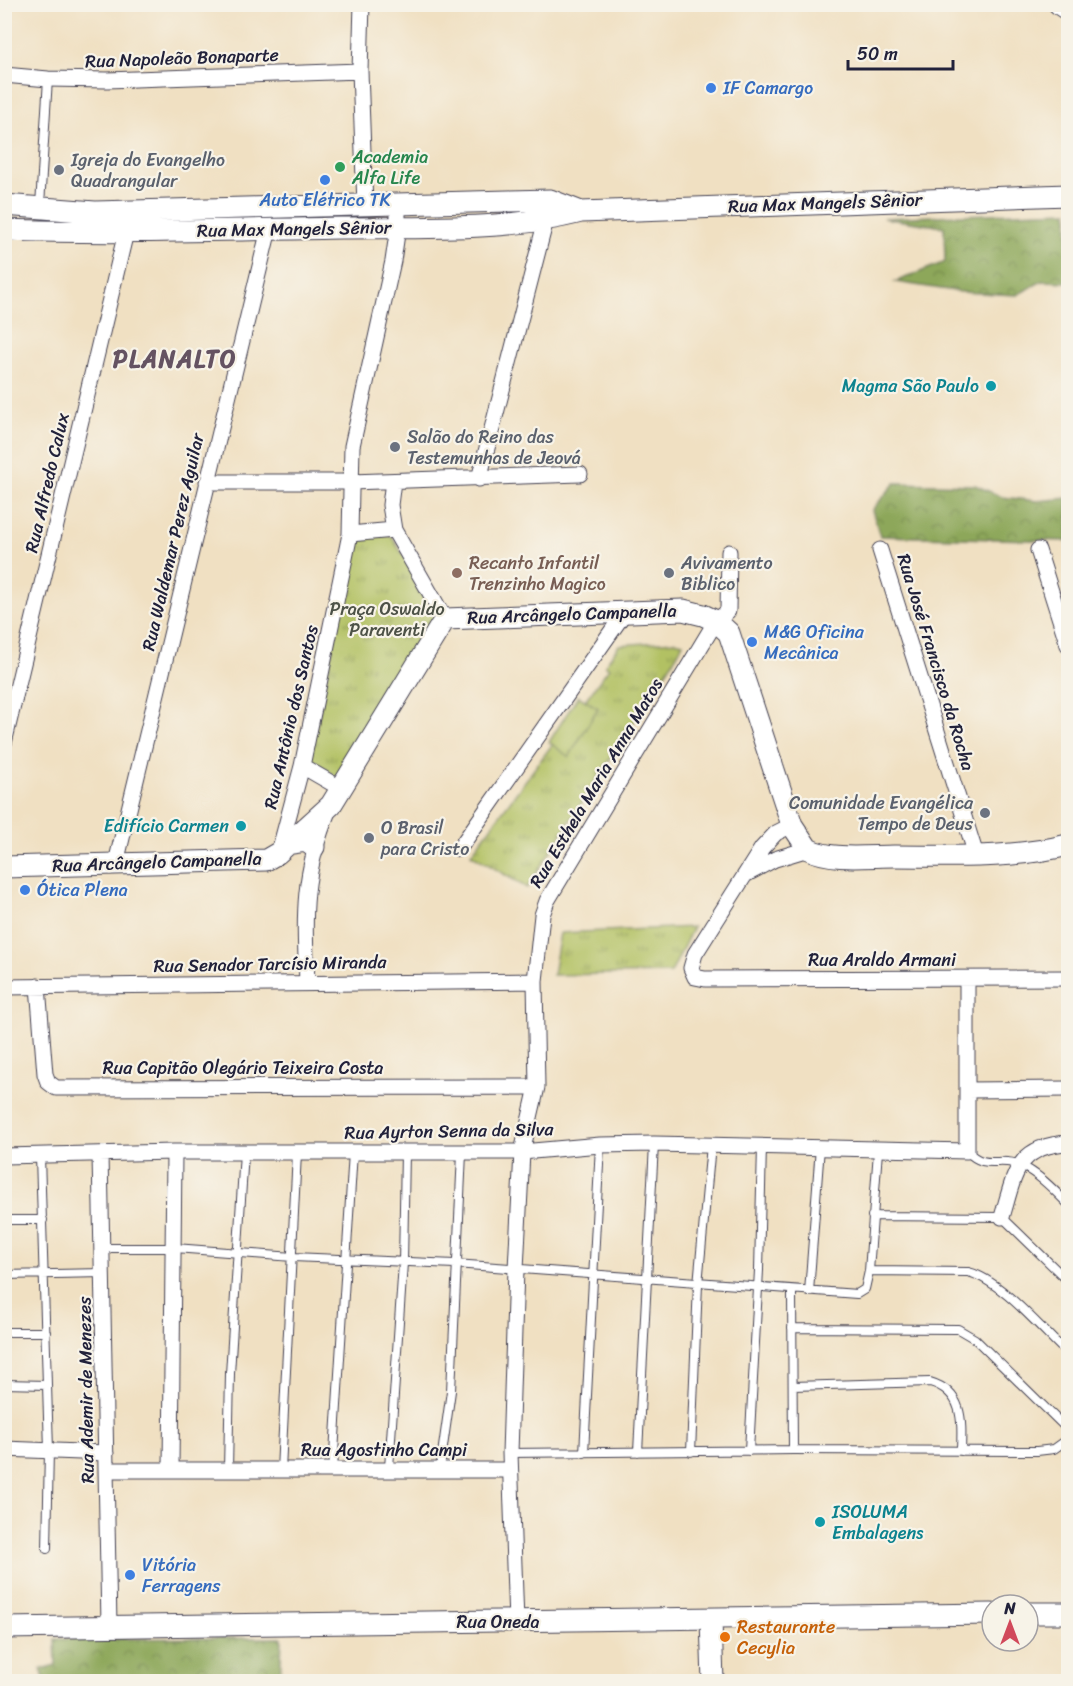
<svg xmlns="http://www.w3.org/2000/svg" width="1073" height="1686" viewBox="0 0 1073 1686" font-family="Sriracha,sans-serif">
	<defs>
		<pattern id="grass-tufts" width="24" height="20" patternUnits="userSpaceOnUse" patternTransform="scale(1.5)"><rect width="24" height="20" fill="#b2c164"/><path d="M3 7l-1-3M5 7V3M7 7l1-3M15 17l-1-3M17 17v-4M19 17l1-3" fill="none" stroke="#909c54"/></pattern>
		<pattern id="forest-crowns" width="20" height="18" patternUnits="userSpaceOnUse" patternTransform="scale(1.5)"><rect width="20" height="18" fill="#8da75a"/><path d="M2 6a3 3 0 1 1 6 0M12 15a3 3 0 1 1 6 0" fill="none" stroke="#73884c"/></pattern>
	</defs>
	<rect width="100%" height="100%" fill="#f7f3e8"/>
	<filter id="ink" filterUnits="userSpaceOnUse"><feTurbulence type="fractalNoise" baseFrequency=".0167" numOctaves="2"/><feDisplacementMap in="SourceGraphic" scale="12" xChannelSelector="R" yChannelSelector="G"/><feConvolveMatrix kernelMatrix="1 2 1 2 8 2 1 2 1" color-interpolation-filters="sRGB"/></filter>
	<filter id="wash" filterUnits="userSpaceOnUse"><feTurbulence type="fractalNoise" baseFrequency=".008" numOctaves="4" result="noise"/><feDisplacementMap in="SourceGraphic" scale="24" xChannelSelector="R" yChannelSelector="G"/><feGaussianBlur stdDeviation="1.35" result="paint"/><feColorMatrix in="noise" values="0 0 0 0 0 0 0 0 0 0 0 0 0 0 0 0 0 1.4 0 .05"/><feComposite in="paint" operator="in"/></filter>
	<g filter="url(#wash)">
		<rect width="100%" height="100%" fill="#f0e0c2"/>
		<path fill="url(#grass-tufts)" stroke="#6a7250" stroke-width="1.5" d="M356,533l35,3 54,83 -107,159 -28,-20z
			M675,641l8,2 -6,12 -150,233 -56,-34 138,-186 -4,-3 14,-20z
			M693,927l-22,46 -118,2 7,-42z"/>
		<path fill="url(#forest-crowns)" stroke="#58644a" stroke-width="1.5" d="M1068,211v71l-26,-1 -25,14 -56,-3 -66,-10 50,-20 -1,-35 -61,-9z
			M895,483l80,2 27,12 35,4 31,-3v43l-188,-5 -8,-26z
			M282,1638l-2,43h-235l-4,-12 15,-4 -1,-26z"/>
		<path fill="#b2c164" stroke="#6a7250" stroke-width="1.5" d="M578,696l20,12 -29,49 -20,-15z"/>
	</g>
	<g filter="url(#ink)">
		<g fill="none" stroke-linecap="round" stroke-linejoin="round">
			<g stroke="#413e4f" stroke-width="10">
				<path id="lane" d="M40,205l8,-126
					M967,1151c19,20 32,5 53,14 19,9 34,25 48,39
					M40,1156l9,294 -2,99
					M872,1216l130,1 66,64
					M4,1220h39
					M102,1248h73l118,9 162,7 402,30 8,-5 4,-18 9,-120
					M869,1271l99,1c32,7 75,59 100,82
					M4,1275l100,-2
					M792,1291l1,159
					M809,1292l11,-145
					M792,1328l166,1 17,10 93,91
					M4,1332h42
					M4,1384l43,1
					M793,1386l137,-4c34,10 32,39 31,69
					M749,1451l10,-181 3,-124
					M638,1452l16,-308
					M691,1452l7,-168 13,-139
					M510,1453l283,-3 244,1 17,-2 14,-10
					M584,1453l16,-308
					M389,1468l14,-205 2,-111
					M440,1468l11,-77 11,-238
					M228,1469l2,-95 14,-222
					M333,1469l20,-317
					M281,1470l16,-317"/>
			</g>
			<g stroke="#413e4f" stroke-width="17">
				<path id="street" d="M362,4l-2,67 5,135
					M4,75l44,4 59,1 253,-9
					M479,479l69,-267
					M393,481l-3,24 4,25 51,89
					M207,482h144l229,-8
					M350,534l44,-4
					M880,550l96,305
					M1038,550l30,95
					M4,743l122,-511
					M302,766l38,22
					M792,825l-16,8 -14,15 -67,106 -4,14 4,9 10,2 363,-1
					M459,849l166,-237
					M279,852l23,-86 48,-232 2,-88 41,-185 5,-34v-22
					M116,863l153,-634
					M745,875l30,-16 33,-10
					M307,982c-3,-69 -5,-107 22,-173
					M38,986l7,88 3,8 8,6 481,-1
					M4,987l531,-6
					M967,1090l101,-1
					M100,1154l9,471
					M4,1156l170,-4h348l78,-7 54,-1 313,7v-171
					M1002,1217c13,-43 14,-71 66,-74
					M4,1449l102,4
					M106,1470h404
					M171,1470l3,-318
					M516,1622l-6,-169 6,-184 6,-117 15,-65 -2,-106 7,-66 5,-14 169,-280 12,-10 1,-59"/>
			</g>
			<g stroke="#413e4f" stroke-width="23">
				<path id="secondary" d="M1059,4l9,6
					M4,205l91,7 455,-12 31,12
					M4,230c113,4 225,0 337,-2 75,-1 169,3 240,-16l487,-17
					M285,844l21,-3 8,6
					M4,867l262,-7 12,-7 53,-48 114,-186 238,-9 20,5 13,6 13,12 63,192 16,24c25,12 59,7 86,7 58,0 118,3 174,-11
					M1028,1613h40
					M711,1619l2,63
					M4,1628l988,-14"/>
			</g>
			<use href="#lane" stroke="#fff" stroke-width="8"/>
			<use href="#street" stroke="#fff" stroke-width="15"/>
			<use href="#secondary" stroke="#fff" stroke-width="21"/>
		</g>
	</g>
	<g fill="#3f7fe0" stroke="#f7f3e8" stroke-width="2">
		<circle cx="711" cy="88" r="6"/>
		<circle cx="325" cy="180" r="6"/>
		<circle cx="752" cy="642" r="6"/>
		<circle cx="25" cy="890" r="6"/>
		<circle cx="130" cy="1575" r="6"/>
	</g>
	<circle fill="#2e9e5b" stroke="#f7f3e8" stroke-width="2" cx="340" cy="167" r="6"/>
	<g fill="#6b7280" stroke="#f7f3e8" stroke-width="2">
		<circle cx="59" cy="170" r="6"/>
		<circle cx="395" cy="447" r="6"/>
		<circle cx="669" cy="573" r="6"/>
		<circle cx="985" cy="813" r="6"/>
		<circle cx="369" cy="838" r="6"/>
	</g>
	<g fill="#0f9aa8" stroke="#f7f3e8" stroke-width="2">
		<circle cx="991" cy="386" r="6"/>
		<circle cx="241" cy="826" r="6"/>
		<circle cx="820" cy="1522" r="6"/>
	</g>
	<circle fill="#8d6e63" stroke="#f7f3e8" stroke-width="2" cx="457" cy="573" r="6"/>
	<circle fill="#e8710a" stroke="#f7f3e8" stroke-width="2" cx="725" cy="1637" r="6"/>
	<g text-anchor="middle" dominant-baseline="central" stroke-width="4.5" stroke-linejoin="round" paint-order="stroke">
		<g font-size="18" fill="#22223b" stroke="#f7f3e8">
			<text transform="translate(182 58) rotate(-2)">Rua Napoleão Bonaparte</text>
			<text transform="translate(825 203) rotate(-2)">Rua Max Mangels Sênior</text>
			<text transform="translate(294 229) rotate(-1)">Rua Max Mangels Sênior</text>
			<text transform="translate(47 483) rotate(-77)">Rua Alfredo Calux</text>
			<text transform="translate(173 542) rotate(-77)">Rua Waldemar Perez Aguilar</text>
			<text transform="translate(572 614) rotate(-2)">Rua Arcângelo Campanella</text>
			<text transform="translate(936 662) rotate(73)">Rua José Francisco da Rocha</text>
			<text transform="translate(291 717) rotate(-77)">Rua Antônio dos Santos</text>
			<text transform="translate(596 783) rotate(-59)">Rua Esthela Maria Anna Matos</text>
			<text transform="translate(157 862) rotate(-2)">Rua Arcângelo Campanella</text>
			<text x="882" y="960">Rua Araldo Armani</text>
			<text transform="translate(270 964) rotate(-1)">Rua Senador Tarcísio Miranda</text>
			<text x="243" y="1068">Rua Capitão Olegário Teixeira Costa</text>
			<text transform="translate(449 1131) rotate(-1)">Rua Ayrton Senna da Silva</text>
			<text transform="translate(86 1390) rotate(-91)">Rua Ademir de Menezes</text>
			<text x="384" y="1450">Rua Agostinho Campi</text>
			<text x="498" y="1622">Rua Oneda</text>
		</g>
		<g font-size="18" fill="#366cbe" stroke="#f7f3e8" text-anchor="start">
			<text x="723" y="88">IF Camargo</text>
			<text x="325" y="200" text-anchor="middle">Auto Elétrico TK</text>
			<text x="764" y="632">M&amp;G Oficina<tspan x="764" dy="21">Mecânica</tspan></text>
			<text x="37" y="890">Ótica Plena</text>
			<text x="142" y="1565">Vitória<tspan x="142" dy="21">Ferragens</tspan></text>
		</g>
		<g font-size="18" fill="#27864d" stroke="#f7f3e8" text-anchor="start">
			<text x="352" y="157">Academia<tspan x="352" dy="21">Alfa Life</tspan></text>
		</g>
		<g font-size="18" fill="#5b616d" stroke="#f7f3e8" text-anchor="start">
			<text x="71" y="160">Igreja do Evangelho<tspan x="71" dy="21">Quadrangular</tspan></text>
			<text x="407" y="437">Salão do Reino das<tspan x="407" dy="21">Testemunhas de Jeová</tspan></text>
			<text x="681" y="563">Avivamento<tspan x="681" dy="21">Biblico</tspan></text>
			<text x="973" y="803" text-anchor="end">Comunidade Evangélica<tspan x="973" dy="21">Tempo de Deus</tspan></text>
			<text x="381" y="828">O Brasil<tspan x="381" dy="21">para Cristo</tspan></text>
		</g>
		<g font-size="18" fill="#0d838f" stroke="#f7f3e8" text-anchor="end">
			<text x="979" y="386">Magma São Paulo</text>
			<text x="229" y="826">Edifício Carmen</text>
			<text x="832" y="1512" text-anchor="start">ISOLUMA<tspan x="832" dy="21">Embalagens</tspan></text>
		</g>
		<g font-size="18" fill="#785e54" stroke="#f7f3e8" text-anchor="start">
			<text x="469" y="563">Recanto Infantil<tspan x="469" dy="21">Trenzinho Magico</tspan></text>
		</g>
		<g font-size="18" fill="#4d5247" stroke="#f7f3e8">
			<text x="387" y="609">Praça Oswaldo<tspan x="387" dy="21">Paraventi</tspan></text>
		</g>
		<g font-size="18" fill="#c56008" stroke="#f7f3e8" text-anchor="start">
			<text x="737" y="1627">Restaurante<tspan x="737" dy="21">Cecylia</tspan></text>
		</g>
		<g font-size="24" font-weight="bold" letter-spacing="1.5" fill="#655362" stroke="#f7f3e8">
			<text x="175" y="359">PLANALTO</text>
		</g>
	</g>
	<rect width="1073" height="1686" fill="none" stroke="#f7f3e8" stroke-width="24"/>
	<g transform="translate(1010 1623)"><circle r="28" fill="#f7f3e8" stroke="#a29fa3" stroke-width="1.5"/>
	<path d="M0-4.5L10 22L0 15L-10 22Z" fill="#d1495b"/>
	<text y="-9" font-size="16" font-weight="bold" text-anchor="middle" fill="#22223b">N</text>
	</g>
	<path d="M848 60v9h105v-9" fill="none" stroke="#22223b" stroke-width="3"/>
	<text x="857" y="60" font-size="18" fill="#22223b" stroke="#f7f3e8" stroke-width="4.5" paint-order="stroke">50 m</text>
</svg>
